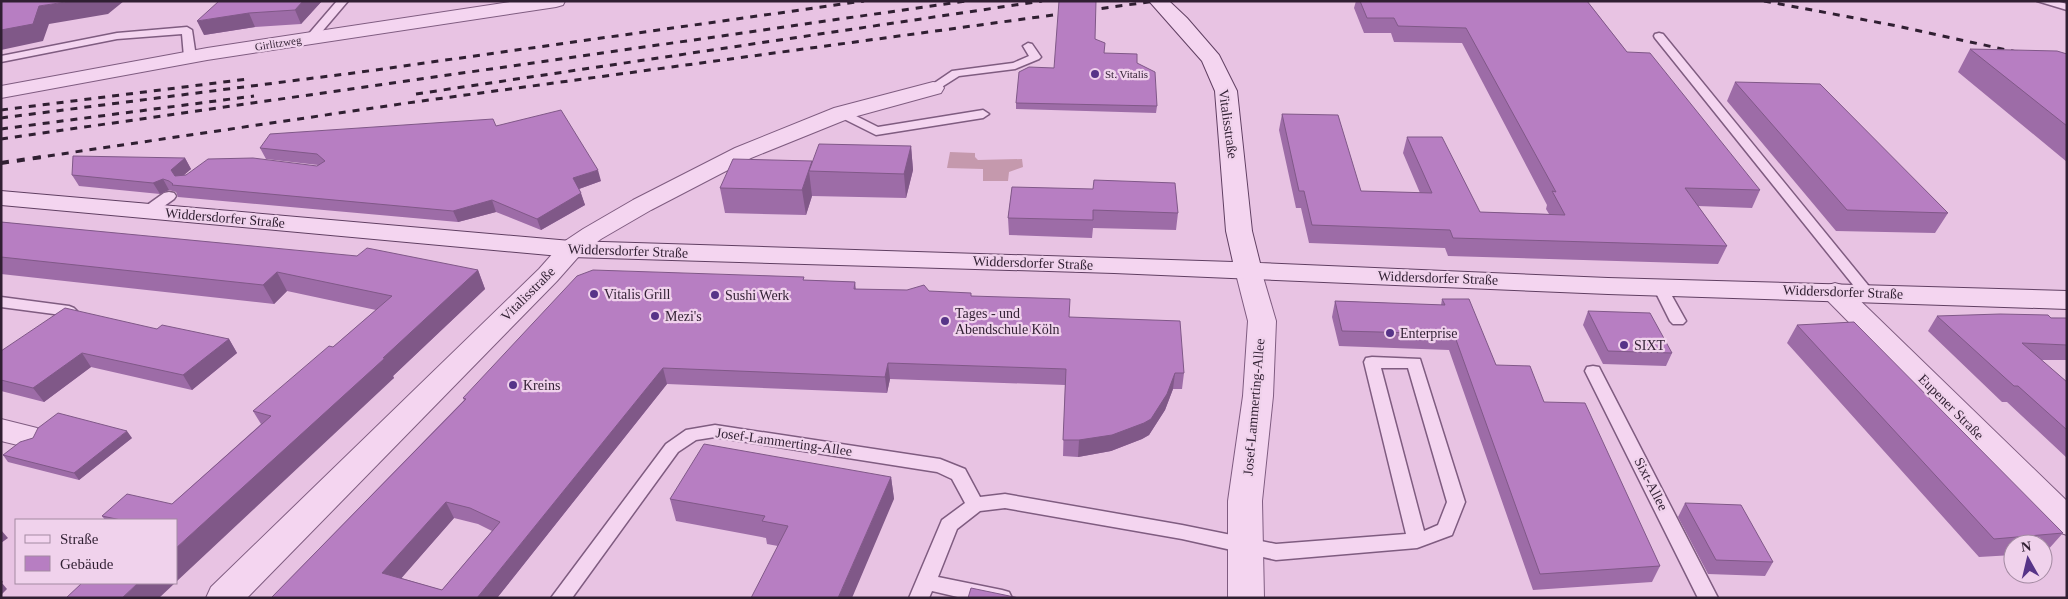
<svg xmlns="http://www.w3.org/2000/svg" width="2068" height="599" viewBox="0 0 2068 599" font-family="Georgia,serif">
	<rect width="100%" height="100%" fill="#e8c3e3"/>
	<path fill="#c599ad" d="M950,152l25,1v4l3,3 44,-1 1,8 -14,5 -1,9h-25v-12l-36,-1z"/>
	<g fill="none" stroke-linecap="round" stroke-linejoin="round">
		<g stroke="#7f5c80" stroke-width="3">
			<path id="lane" d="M337,1h11l-34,40h-8l-1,-2 1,-2z
				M2037,1h19l11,3v6z
				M187,27l5,3 4,27 -6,3 -6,-3 -2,-23 -65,5 -116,23v-6l116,-23z
				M1659,33l4,1 209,256 2,3 -2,3h-10l-207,-258 -1,-2 1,-2z
				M1028,43l4,1 9,13 -2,2 -24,10 -56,7 -22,14 -4,1 -6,-3 25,-17 61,-8 16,-7 -6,-10z
				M842,109l36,18 105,-17 6,4 -6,4 -107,17 -38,-19 -2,-3z
				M169,192l5,1 2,3 -2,3 -21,15h-10l-2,-3 2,-3 21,-15z
				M1660,282l5,2 2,3 19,34 -3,3h-10l-3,-3 -17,-34 2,-3z
				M1,297l68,9 5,2 3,3 -3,3 -5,2 -68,-9z
				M1372,357l48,2 45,143 -13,33 -35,13 -141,12 -94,-21 -177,-31 -25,3 -23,18 -19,48 64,13 7,2 3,6h-50l-30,-7 -3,7h-20l33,-78 23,-17 -13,-24 -15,-7 -222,-35 -19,3 -18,12 -106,146h-21l115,-154 20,-14 29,-5 225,34 25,10 15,28 25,-3 177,31 94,19 130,-10 -42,-172 2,-4zM1381,368h27l39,134 -9,23 -14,6z
				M1593,366l6,1 2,4 117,227h-20l-113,-227 2,-4z"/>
		</g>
		<g stroke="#7f5c80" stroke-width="2">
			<path id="street" d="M517,1h48l-2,4 -7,2 -349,53 -206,38v-12l206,-38z
				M933,82l8,1 3,5 -3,5 -91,25 -99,40 -100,52 -50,29 -21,16 -23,26 -310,317h-41l5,-11 328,-318 23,-26 21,-14 50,-29 102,-52 99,-40z
				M1248,262l9,2 4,6 15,51 -3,75 -11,105 2,97h-36v-97l15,-105 5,-75 -13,-51 4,-6z
				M1835,283l10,3 222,215v34l-12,-4 -230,-233 -4,-6 4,-6z
				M1,419l36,9 5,8 -5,8 -11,3 -25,-6z"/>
		</g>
		<g stroke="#603f62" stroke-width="2">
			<path id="secondary" d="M1149,1h20l18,17 32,37 18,36 15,140 8,32 348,15 459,13v18l-459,-15 -494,-21 -543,-16 -570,-52v-14l570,50 662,21 -7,-31 -11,-140 -13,-30z"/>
		</g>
		<use href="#lane" fill="#f4d5f0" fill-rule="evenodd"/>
		<use href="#street" fill="#f4d5f0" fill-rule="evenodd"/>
		<use href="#secondary" fill="#f4d5f0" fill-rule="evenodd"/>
		<path stroke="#301f32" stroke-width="3" stroke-dasharray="7 7" stroke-linecap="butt" d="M1764,1l128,24 129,28
			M416,94l626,-93
			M1,110l247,-31
			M1,118l360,-46 503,-71
			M1,129l253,-33
			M1,139l965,-138
			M34,158l373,-55 749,-102"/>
		<path stroke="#301f32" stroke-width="4" stroke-dasharray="8 8" stroke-linecap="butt" d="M1,163l41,-6"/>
	</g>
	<path fill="#9d6ca7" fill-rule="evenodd" d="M219,1h103l-21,23 -46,3 -51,8z
		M1356,1h231l40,51 133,138 -8,18 -54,-2 29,40 -9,18 -270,-8 -3,-8 -136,-5 -8,-35h-5l-17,-78 3,-16 79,77 59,2 -17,-40 4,-16 73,75 69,2 -3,-5 1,-4 -85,-162 -68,-1 -3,-9h-27l-10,-25z
		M1095,39l9,14 33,10 20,43 -1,7 -140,-4v-6l38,-35z
		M1970,49l97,5v108l-109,-90z
		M1735,82l213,131 -13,20 -99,-2 -109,-130z
		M496,126l105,55 -22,8 6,16 -44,25 -45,-18 -38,10 -280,-25 -2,-5 -7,-2 -9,4 -81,-8 -7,-11 113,-17 6,11 -7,6 133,-9 1,-1 -52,-6 -6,-11z
		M911,146l2,24 -7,28 -94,-2 -6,19 -81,-2 -5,-25 92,-27z
		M1012,187l166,26 -2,17 -83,-2 -1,10 -83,-3 -1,-17z
		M1,222l477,48 7,19 -92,87 1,2 -218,142h-71l-3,-4 70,-12 89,-80 -8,-13 80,-64 43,-37 -89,-19 -13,13 -273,-30z
		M804,280l51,2 1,7 73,2 42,5 98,21 115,56 -2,16h-9l-8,21 -16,25 -7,4 -31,12 -33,6 -15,-1 2,-71 -175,-6 -3,14 -220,-9 -170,214h-226l193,-198 -1,-2zM454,518l24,6 14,7 -50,59 -41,-12z
		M1442,299l54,66 48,37 116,164 -8,16 -119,8 -84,-240 -110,-4 -7,-29 3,-16 106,4z
		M1588,311l84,42 -6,13 -63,-2 -20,-39z
		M1937,316l130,2v42h-26l26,22v76l-60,-56h-5l-74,-71z
		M1797,325l266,208 -17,19h-3v-8h-30v11l-34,2 -192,-214z
		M157,329l72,10 8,14 -45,37 -101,-23 -47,35 -43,-11v-40z
		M132,438l-53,42 -71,-18 -5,-7z
		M891,477l3,22 -116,47 -11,-2 -1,-6 -90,-17 -6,-22z
		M1685,503l88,59 -8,14 -57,-2 -30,-57z"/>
	<path fill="#805888" d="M72,1h52l-16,13 -59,10 -6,17 -42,9v-20l38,-24z
		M303,1h19l-21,23 -6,-14z
		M249,13l6,14 -51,8 -7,-14z
		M911,146l2,24 -7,28 -2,-24z
		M185,158l6,11 -14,12 -6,-11z
		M812,161l-3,10 3,25 -6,19 -4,-25z
		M598,170l3,11 -25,9 -3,-12z
		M163,179l6,11 -9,4 -7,-11z
		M581,193l4,12 -44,25 -4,-11z
		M492,200l4,12 -38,10 -5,-11z
		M478,270l7,19 -92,87 1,2 -218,204v-34z
		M277,272l10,19 -13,13 -11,-19z
		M229,339l8,14 -45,37 -9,-15z
		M82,353l9,14 -47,35 -11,-14z
		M888,363l2,16 -3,14 -2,-16z
		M663,368l4,16 -170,214h-20z
		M1175,373l-2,16 -8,21 -16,25 -7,4 -31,12 -33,6 1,-17z
		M127,431l5,7 -53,42 -5,-7z
		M891,477l3,22 -42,99h-14z
		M446,502l8,16 -62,71 -10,-16z
		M1,530l7,8 -7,5z
		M1,579l2,3 -1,1 5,6 -6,6z
		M138,583h37l-16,15h-37z"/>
	<path fill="#b77ec2" stroke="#805888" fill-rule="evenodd" d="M1,1h71l-33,5 -6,18 -32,6z
		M219,1h84l-8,9 -46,3 -52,8z
		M1059,1h37l-1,38 10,4 -1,10 33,1v9l18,9 2,34 -141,-3 3,-31 10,-5 25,1z
		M1360,1h227l40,51 23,1 110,137 -75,-2 42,58 -274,-8 -3,-8 -138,-5 -8,-34h-5l-17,-77 56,1 23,76 71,2 -25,-56h35l38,75 85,3 -13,-24 4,1 -90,-164 -68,-2 -4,-8h-27z
		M1970,49l87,2 10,3v72z
		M1735,82l85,2 128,129 -101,-3z
		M561,110l37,60 -25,8 8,15 -44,26 -45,-19 -39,11 -281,-26 1,-1 -4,-3 -6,-2 -10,4 -81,-8 1,-19 112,2 -14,12 4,6 11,-1 22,-16 45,-1 64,8 8,-5 -8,-7 -57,-6 10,-14 223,-15 3,7z
		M819,144l92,2 -7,28 -95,-3z
		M733,159l79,2 -10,29 -82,-2z
		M1094,180l81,3 3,30 -85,-3v10l-85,-2 4,-31 81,2z
		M1,222l356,34 10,-8 111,22 -95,88h2l-209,190v-28h-55l-19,-4 25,-22 45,10 99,-88 -18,-5 76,-65 4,1 59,-51 -115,-24 -14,13 -262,-28z
		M593,270l211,7 -1,3 52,2 -1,7 53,1 17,-5 5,6 42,2v3l99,3 -1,18 111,4 4,52h-9l-8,21 -16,25 -7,4 -32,12 -33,5h-16l3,-71 -178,-6 -3,14 -222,-9 -186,230h-206l195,-199 -3,-1 114,-122zM446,502l24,6 30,14 -58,68 -60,-17z
		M1442,299h27l27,66 34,1 14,36 41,1 75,163 -120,8 -86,-240 -112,-3 -7,-30 110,4z
		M65,308l92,21 5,-4 67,14 -46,36 -101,-22 -49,35 -32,-8v-29z
		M1588,311l62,2 22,40 -64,-2z
		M2000,314l48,1 3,3h16v27l-45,-2 45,39v48l-49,-44h-4l-77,-70z
		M1854,322l209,211 -69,6 -197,-214z
		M58,413l69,18 -53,42 -71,-18 17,-13 13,-4 5,-10z
		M704,444l187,33 -53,121h-87l37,-72 -26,-5 3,-5 -95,-17z
		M1685,503l56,2 32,57 -57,-2z
		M82,583h56l-16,15h-56z
		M971,588l48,10h-51z"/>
	<g fill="#573488" stroke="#f0d2ec" stroke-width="2">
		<circle cx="1095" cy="74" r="5"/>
		<circle cx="594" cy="294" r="5"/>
		<circle cx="715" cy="295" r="5"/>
		<circle cx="655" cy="316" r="5"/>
		<circle cx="945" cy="321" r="5"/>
		<circle cx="1390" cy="333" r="5"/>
		<circle cx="1624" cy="345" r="5"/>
		<circle cx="513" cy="385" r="5"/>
	</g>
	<g text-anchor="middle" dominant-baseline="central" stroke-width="4.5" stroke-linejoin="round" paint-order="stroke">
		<g font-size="11" fill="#301f32" stroke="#f0d2ec">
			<text transform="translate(278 43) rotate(-9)">Girlitzweg</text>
		</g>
		<g font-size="11" fill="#301f32" stroke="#f0d2ec" text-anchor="start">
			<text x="1105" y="74">St. Vitalis</text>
		</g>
		<g font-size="14" fill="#301f32" stroke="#f0d2ec">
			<text transform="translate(1228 124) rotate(82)">Vitalisstraße</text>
			<text transform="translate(225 218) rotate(5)">Widdersdorfer Straße</text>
			<text transform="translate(628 251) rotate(2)">Widdersdorfer Straße</text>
			<text transform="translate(1033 263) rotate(2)">Widdersdorfer Straße</text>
			<text transform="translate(1438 278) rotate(2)">Widdersdorfer Straße</text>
			<text transform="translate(1843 292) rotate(2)">Widdersdorfer Straße</text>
			<text transform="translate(528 294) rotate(-45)">Vitalisstraße</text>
			<text transform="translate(1254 407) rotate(-85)">Josef-Lammerting-Allee</text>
			<text transform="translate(1951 407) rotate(45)">Eupener Straße</text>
			<text transform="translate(784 442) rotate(8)">Josef-Lammerting-Allee</text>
			<text transform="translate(1651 484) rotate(63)">Sixt-Allee</text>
		</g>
		<g font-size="14" fill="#301f32" stroke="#f0d2ec" text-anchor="start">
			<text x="604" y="294">Vitalis Grill</text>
			<text x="725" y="295">Sushi Werk</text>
			<text x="955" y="313">Tages - und<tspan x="955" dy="16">Abendschule Köln</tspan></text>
			<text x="665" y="316">Mezi's</text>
			<text x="1400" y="333">Enterprise</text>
			<text x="1634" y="345">SIXT</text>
			<text x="523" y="385">Kreins</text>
		</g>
	</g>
	<rect width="2068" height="599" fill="none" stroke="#301f32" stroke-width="5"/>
	<rect x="15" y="519" width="162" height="65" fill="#f0d2ec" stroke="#a38aa2"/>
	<rect x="25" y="535" width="25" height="8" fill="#f4d5f0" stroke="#a38aa2"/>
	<text x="60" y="544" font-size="15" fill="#301f32">Straße</text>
	<rect x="25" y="556" width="25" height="15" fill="#b77ec2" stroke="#a38aa2"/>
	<text x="60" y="569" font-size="15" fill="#301f32">Gebäude</text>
	<g transform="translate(2028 559) rotate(352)"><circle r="24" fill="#f0d2ec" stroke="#a38aa2"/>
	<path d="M0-4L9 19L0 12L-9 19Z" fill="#573488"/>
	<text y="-8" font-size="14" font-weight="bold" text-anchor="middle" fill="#301f32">N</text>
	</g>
</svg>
